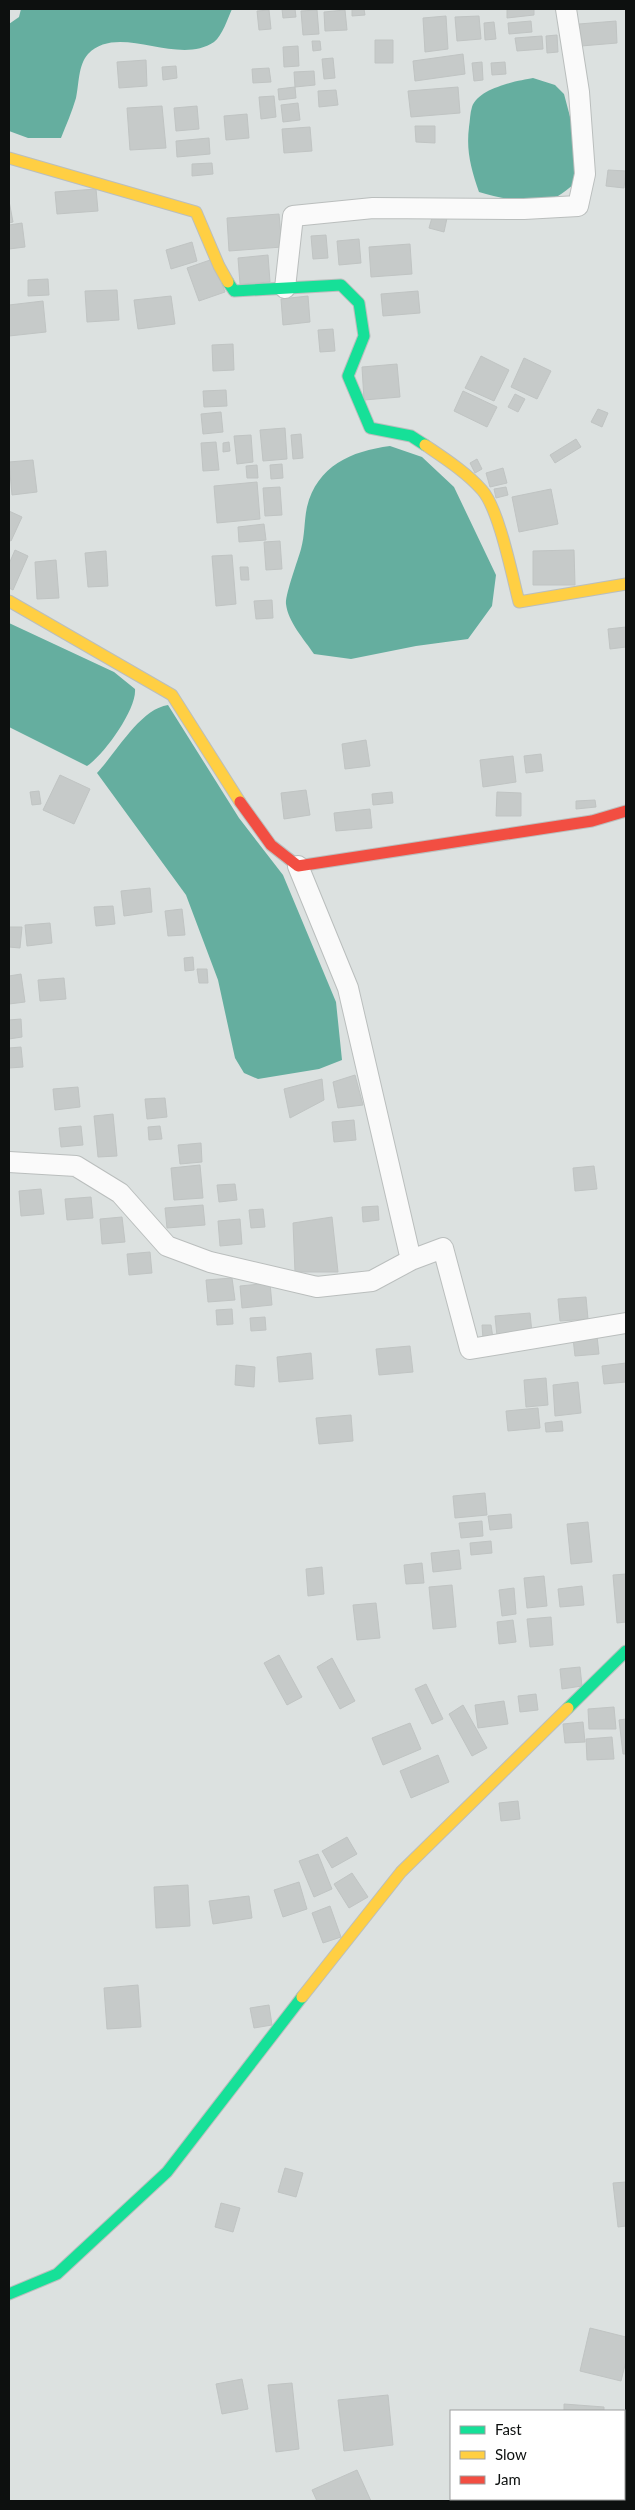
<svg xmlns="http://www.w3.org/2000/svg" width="635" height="2510" viewBox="0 0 635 2510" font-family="Lato,sans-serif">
	<rect width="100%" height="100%" fill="#dce1e0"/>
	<path fill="#65ae9f" d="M21,9h211c-4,9 -10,27 -18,33 -37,25 -95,-20 -126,12 -10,11 -9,31 -12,44 -4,14 -10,27 -15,40h-33l-19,-7v-107l10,-7z
		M533,78l22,7 9,9 14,53 -4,37c-5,4 -11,9 -16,12 -23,9 -57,3 -79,-4 -8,-23 -13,-41 -10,-65 1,-6 1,-14 3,-20 6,-19 44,-26 61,-29z
		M390,446l32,11 32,30 42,88 -4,31 -24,33 -52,7 -65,13 -37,-5c-10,-15 -26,-32 -28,-50 -1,-9 12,-44 15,-55 4,-14 3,-28 6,-42 10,-41 44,-56 83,-61z
		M9,623l105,49 21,17c2,20 -31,66 -48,77l-78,-39z
		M168,705l71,113 44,57 53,127 6,58 -23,9 -61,10 -14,-6 -9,-15 -17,-78 -32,-85 -89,-122c19,-20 43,-64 71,-68z"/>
	<path fill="#c6cac9" stroke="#c0c4c3" d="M282,9h13l1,8 -13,1z
		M352,9h12l1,6 -13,1z
		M507,9h27v6l-27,3z
		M269,10l2,19 -12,1 -2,-19z
		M317,10l2,24 -16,1 -2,-24z
		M345,10l2,20 -22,1 -1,-19z
		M446,16l2,33 -23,3 -2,-34z
		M479,16l2,23 -24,2 -2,-24z
		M531,21l1,11 -23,2 -1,-11z
		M616,21l1,22 -36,3 -2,-22z
		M494,22l2,17 -11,1 -1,-17z
		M557,35l1,17 -11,1 -1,-17z
		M542,36l1,13 -26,2 -2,-13z
		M375,40h18v23h-18z
		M312,41h8l1,9 -8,1z
		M298,46l1,20 -15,1 -1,-20z
		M463,54l2,20 -50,7 -2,-20z
		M333,58l2,20 -11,1 -2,-20z
		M146,60l1,26 -28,2 -2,-26z
		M482,62l1,18 -9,1 -2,-18z
		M505,62l1,12 -14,1 -1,-12z
		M176,66l1,12 -14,2 -1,-13z
		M269,68l2,14 -18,1 -1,-14z
		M314,71l1,14 -20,2 -1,-15z
		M295,87l1,11 -17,2 -1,-11z
		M458,87l2,26 -49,4 -3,-26z
		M336,90l2,15 -19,2 -1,-16z
		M274,96l2,21 -15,2 -2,-22z
		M298,103l2,17 -17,2 -2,-17z
		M162,106l4,42 -36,2 -3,-42z
		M197,106l2,23 -23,2 -2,-23z
		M247,114l2,24 -23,2 -2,-24z
		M415,126h20v17l-19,-1z
		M310,127l2,24 -28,2 -2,-24z
		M209,138l1,16 -33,3 -1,-16z
		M212,163l1,11 -21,2v-12z
		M608,170l18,1 -2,17 -18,-2z
		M96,189l2,22 -41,3 -2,-22z
		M9,201l4,21 -4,1z
		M279,214l3,33 -53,4 -2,-33z
		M433,214l14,4 -3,14 -15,-4z
		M22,223l3,24 -16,2v-24z
		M326,235l2,23 -15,1 -2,-23z
		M359,239l2,24 -22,2 -2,-24z
		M192,242l5,19 -26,8 -5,-19z
		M410,244l2,30 -41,3 -2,-30z
		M268,255l2,27 -30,2 -2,-26z
		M213,259l12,33 -26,9 -12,-33z
		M48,279l1,16 -21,1v-16z
		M117,290l2,30 -32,2 -2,-31z
		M418,291l2,22 -37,3 -2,-22z
		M171,296l4,28 -37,5 -4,-29z
		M308,296l2,26 -27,3 -2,-26z
		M43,301l3,31 -37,4v-31z
		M333,329l2,22 -15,1 -2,-22z
		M233,344l1,26 -21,1 -1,-26z
		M481,356l28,14 -15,31 -29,-13z
		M524,358l27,13 -14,28 -26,-12z
		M397,364l3,33 -36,3 -2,-33z
		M226,390l1,16 -23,1 -1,-16z
		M463,391l34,16 -10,20 -33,-16z
		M515,394l10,5 -7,13 -10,-5z
		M598,409l10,4 -6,14 -11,-5z
		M221,412l2,20 -20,2 -2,-20z
		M285,428l2,31 -24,2 -3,-31z
		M301,434l2,24 -10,1 -2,-24z
		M251,435l2,27 -16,2 -3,-28z
		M576,439l5,8 -26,16 -5,-8z
		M216,442l3,28 -16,1 -2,-28z
		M229,442l1,9 -7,1v-9z
		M477,459l5,10 -7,4 -5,-10z
		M33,460l4,32 -25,3 -3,-33z
		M282,464l1,14 -12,1 -1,-14z
		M257,465l1,13h-11l-1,-12z
		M503,468l4,15 -17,4 -4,-14z
		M257,482l3,37 -43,4 -3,-37z
		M280,487l2,28 -17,1 -2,-28z
		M506,487l2,8 -12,3 -2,-9z
		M551,489l7,35 -39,8 -7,-35z
		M9,511l13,6 -11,24 -2,-1z
		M264,524l2,16 -27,2 -1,-15z
		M280,541l2,28 -16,1 -2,-28z
		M15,550l13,6 -15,34 -4,-2v-24z
		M574,550l1,35h-42v-34z
		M106,551l2,35 -20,1 -3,-34z
		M232,555l4,49 -20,2 -4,-50z
		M56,560l3,38 -22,1 -2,-37z
		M240,567h8l1,13h-8z
		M272,600l1,18 -17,1 -2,-18z
		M626,627v20l-16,2 -2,-20z
		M366,740l4,26 -25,3 -3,-25z
		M541,754l2,17 -17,2 -2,-17z
		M513,756l3,26 -33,5 -3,-27z
		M60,775l30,14 -16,35 -31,-14z
		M306,790l4,25 -26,4 -3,-26z
		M39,791l2,13 -9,1 -2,-13z
		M392,792l1,11 -20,2 -1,-11z
		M497,792l24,1v23h-25z
		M595,800l1,7 -20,2v-8z
		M370,809l2,19 -36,3 -2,-18z
		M150,888l2,24 -28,4 -3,-25z
		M113,906l2,18 -19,2 -2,-19z
		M182,909l3,26 -17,1 -3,-25z
		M50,923l2,20 -25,3 -2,-21z
		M9,927h13l-2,21 -11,-1z
		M193,957l1,13 -9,1 -1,-13z
		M197,969h10l1,14h-9z
		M21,974l4,28 -16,2v-28z
		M64,978l2,21 -26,2 -2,-21z
		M21,1019l1,18 -13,2v-19z
		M21,1047l2,20 -14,1v-20z
		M355,1075l8,30 -25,3 -5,-26z
		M322,1079l2,21 -34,18 -6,-29z
		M78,1087l2,20 -25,3 -2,-21z
		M165,1098l2,19 -20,2 -2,-20z
		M113,1114l4,42 -19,1 -4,-41z
		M354,1120l2,20 -22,2 -2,-20z
		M81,1126l2,19 -22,2 -2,-19z
		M160,1126l2,13 -13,1 -1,-13z
		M201,1143l1,19 -22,2 -2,-19z
		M200,1165l3,33 -29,2 -3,-32z
		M594,1166l3,23 -22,2 -2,-23z
		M235,1184l2,16 -18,2 -2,-17z
		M41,1189l3,25 -23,2 -2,-25z
		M91,1197l2,21 -26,2 -2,-21z
		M203,1205l2,20 -38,3 -2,-20z
		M378,1206l1,14 -16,2 -1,-15z
		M263,1209l2,18 -14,1 -2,-18z
		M122,1217l3,25 -23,2 -2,-25z
		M332,1217l6,55h-43l-2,-49z
		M240,1219l2,25 -22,2 -2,-25z
		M150,1252l2,21 -23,2 -2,-21z
		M232,1278l3,22 -27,2 -2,-22z
		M270,1283l2,22 -30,3 -2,-22z
		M586,1297l2,22 -28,2 -2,-22z
		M232,1309l1,15 -16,1 -1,-15z
		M530,1313l2,20 -35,3 -2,-20z
		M265,1317l1,13 -15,1 -1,-13z
		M482,1325h9l2,13 -10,1z
		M597,1336l2,18 -24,2 -2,-18z
		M410,1346l3,26 -34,3 -3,-26z
		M311,1353l2,26 -34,3 -2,-25z
		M626,1363v19l-22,2 -2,-18z
		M236,1365l19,2 -1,20 -19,-2z
		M546,1378l2,27 -22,2 -2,-27z
		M578,1382l3,31 -26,3 -2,-31z
		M538,1408l2,20 -32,3 -2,-20z
		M351,1415l2,26 -34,3 -3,-26z
		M562,1421l1,10 -17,1 -1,-9z
		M485,1493l2,22 -32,3 -2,-22z
		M511,1514l1,14 -22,2 -2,-14z
		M482,1521l1,15 -22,2 -2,-15z
		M588,1522l4,40 -21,2 -4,-40z
		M491,1541l1,12 -21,2 -1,-12z
		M459,1550l2,19 -28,3 -2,-19z
		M422,1563l2,20 -18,1 -2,-19z
		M322,1567l2,27 -16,2 -2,-27z
		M626,1574v48l-9,1 -4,-48z
		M544,1576l3,30 -20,2 -3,-30z
		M452,1585l4,42 -23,2 -4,-42z
		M582,1586l2,19 -24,2 -2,-18z
		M514,1588l2,26 -14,2 -3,-26z
		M376,1603l4,35 -23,2 -4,-35z
		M551,1617l2,28 -23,2 -3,-28z
		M513,1620l3,22 -17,2 -2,-22z
		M279,1655l23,42 -15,8 -23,-42z
		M332,1658l23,43 -15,8 -23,-42z
		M580,1667l2,19 -20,3 -2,-20z
		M426,1684l17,35 -11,5 -17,-35z
		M536,1694l2,16 -18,2 -2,-16z
		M504,1701l4,23 -30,4 -3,-23z
		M463,1705l24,43 -15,8 -23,-42z
		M614,1707l2,22h-27l-1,-20z
		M626,1719v35h-3l-4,-34z
		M583,1722l2,20 -20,1 -2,-19z
		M410,1723l11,26 -38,16 -11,-27z
		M612,1737l2,22 -27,1 -1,-21z
		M438,1755l11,27 -38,16 -11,-27z
		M518,1801l2,18 -19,2 -2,-18z
		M347,1837l10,17 -25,14 -10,-17z
		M318,1854l14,35 -18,8 -15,-36z
		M352,1873l16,24 -19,11 -15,-24z
		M299,1882l8,27 -24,8 -9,-27z
		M188,1885l2,41 -34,2 -2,-41z
		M249,1896l3,22 -39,6 -4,-23z
		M330,1906l11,31 -18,6 -11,-30z
		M138,1985l3,42 -34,2 -3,-41z
		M269,2005l3,20 -18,3 -4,-20z
		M285,2168l18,5 -7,24 -18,-5z
		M626,2182v44l-8,1 -5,-44z
		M221,2203l19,5 -7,24 -18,-5z
		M590,2328l36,9v24l-5,20 -41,-10z
		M242,2379l6,30 -26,5 -6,-30z
		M292,2383l7,66 -23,3 -8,-67z
		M388,2395l5,50 -49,6 -6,-51z
		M564,2404l40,3v4h-40z
		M624,2425l2,1v48h-2z
		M357,2470l14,31h-54l-5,-11z"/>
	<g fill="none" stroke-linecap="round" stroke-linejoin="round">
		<g stroke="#babebd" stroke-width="22">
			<path id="street" d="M285,288l8,-72 80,-8 151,1 54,-3 7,-32 -6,-82 -13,-83
				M298,866l50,122 63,272 32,-12 27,101 156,-26
				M9,1162l67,4 44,27 47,53 43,16 107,25 55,-6 39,-21"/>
		</g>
		<g stroke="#babebd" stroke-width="13">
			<path id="fast" d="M228,282l6,9 107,-6 18,18 5,33 -16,40 22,52 41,8 14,9
				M568,1708l58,-57
				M9,2294l48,-20 110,-102 135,-175"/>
		</g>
		<g stroke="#babebd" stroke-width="13">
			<path id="slow" d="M9,158l187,54 23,54 9,16
				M425,445c19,13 41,27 57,45 17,19 30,85 37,112l107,-18
				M9,601l163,94 68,107
				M302,1997l99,-125 167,-164"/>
		</g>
		<g stroke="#babebd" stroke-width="13">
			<path id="jam" d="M240,802l31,43 27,21 294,-45 34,-10"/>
		</g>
		<use href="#street" stroke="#fafafa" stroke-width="20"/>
		<use href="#fast" stroke="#16e098" stroke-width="11"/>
		<use href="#slow" stroke="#ffcf43" stroke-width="11"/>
		<use href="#jam" stroke="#f24e42" stroke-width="11"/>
	</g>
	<rect width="635" height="2510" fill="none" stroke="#0d100f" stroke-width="20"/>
	<rect x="450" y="2410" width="175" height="90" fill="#ffffff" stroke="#9e9f9f"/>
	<rect x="460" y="2426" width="25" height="8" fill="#16e098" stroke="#9e9f9f"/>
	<text x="495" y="2435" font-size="15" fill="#0d100f">Fast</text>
	<rect x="460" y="2451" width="25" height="8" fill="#ffcf43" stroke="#9e9f9f"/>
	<text x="495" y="2460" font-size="15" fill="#0d100f">Slow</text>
	<rect x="460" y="2476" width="25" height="8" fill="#f24e42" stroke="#9e9f9f"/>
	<text x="495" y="2485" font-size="15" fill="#0d100f">Jam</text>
</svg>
